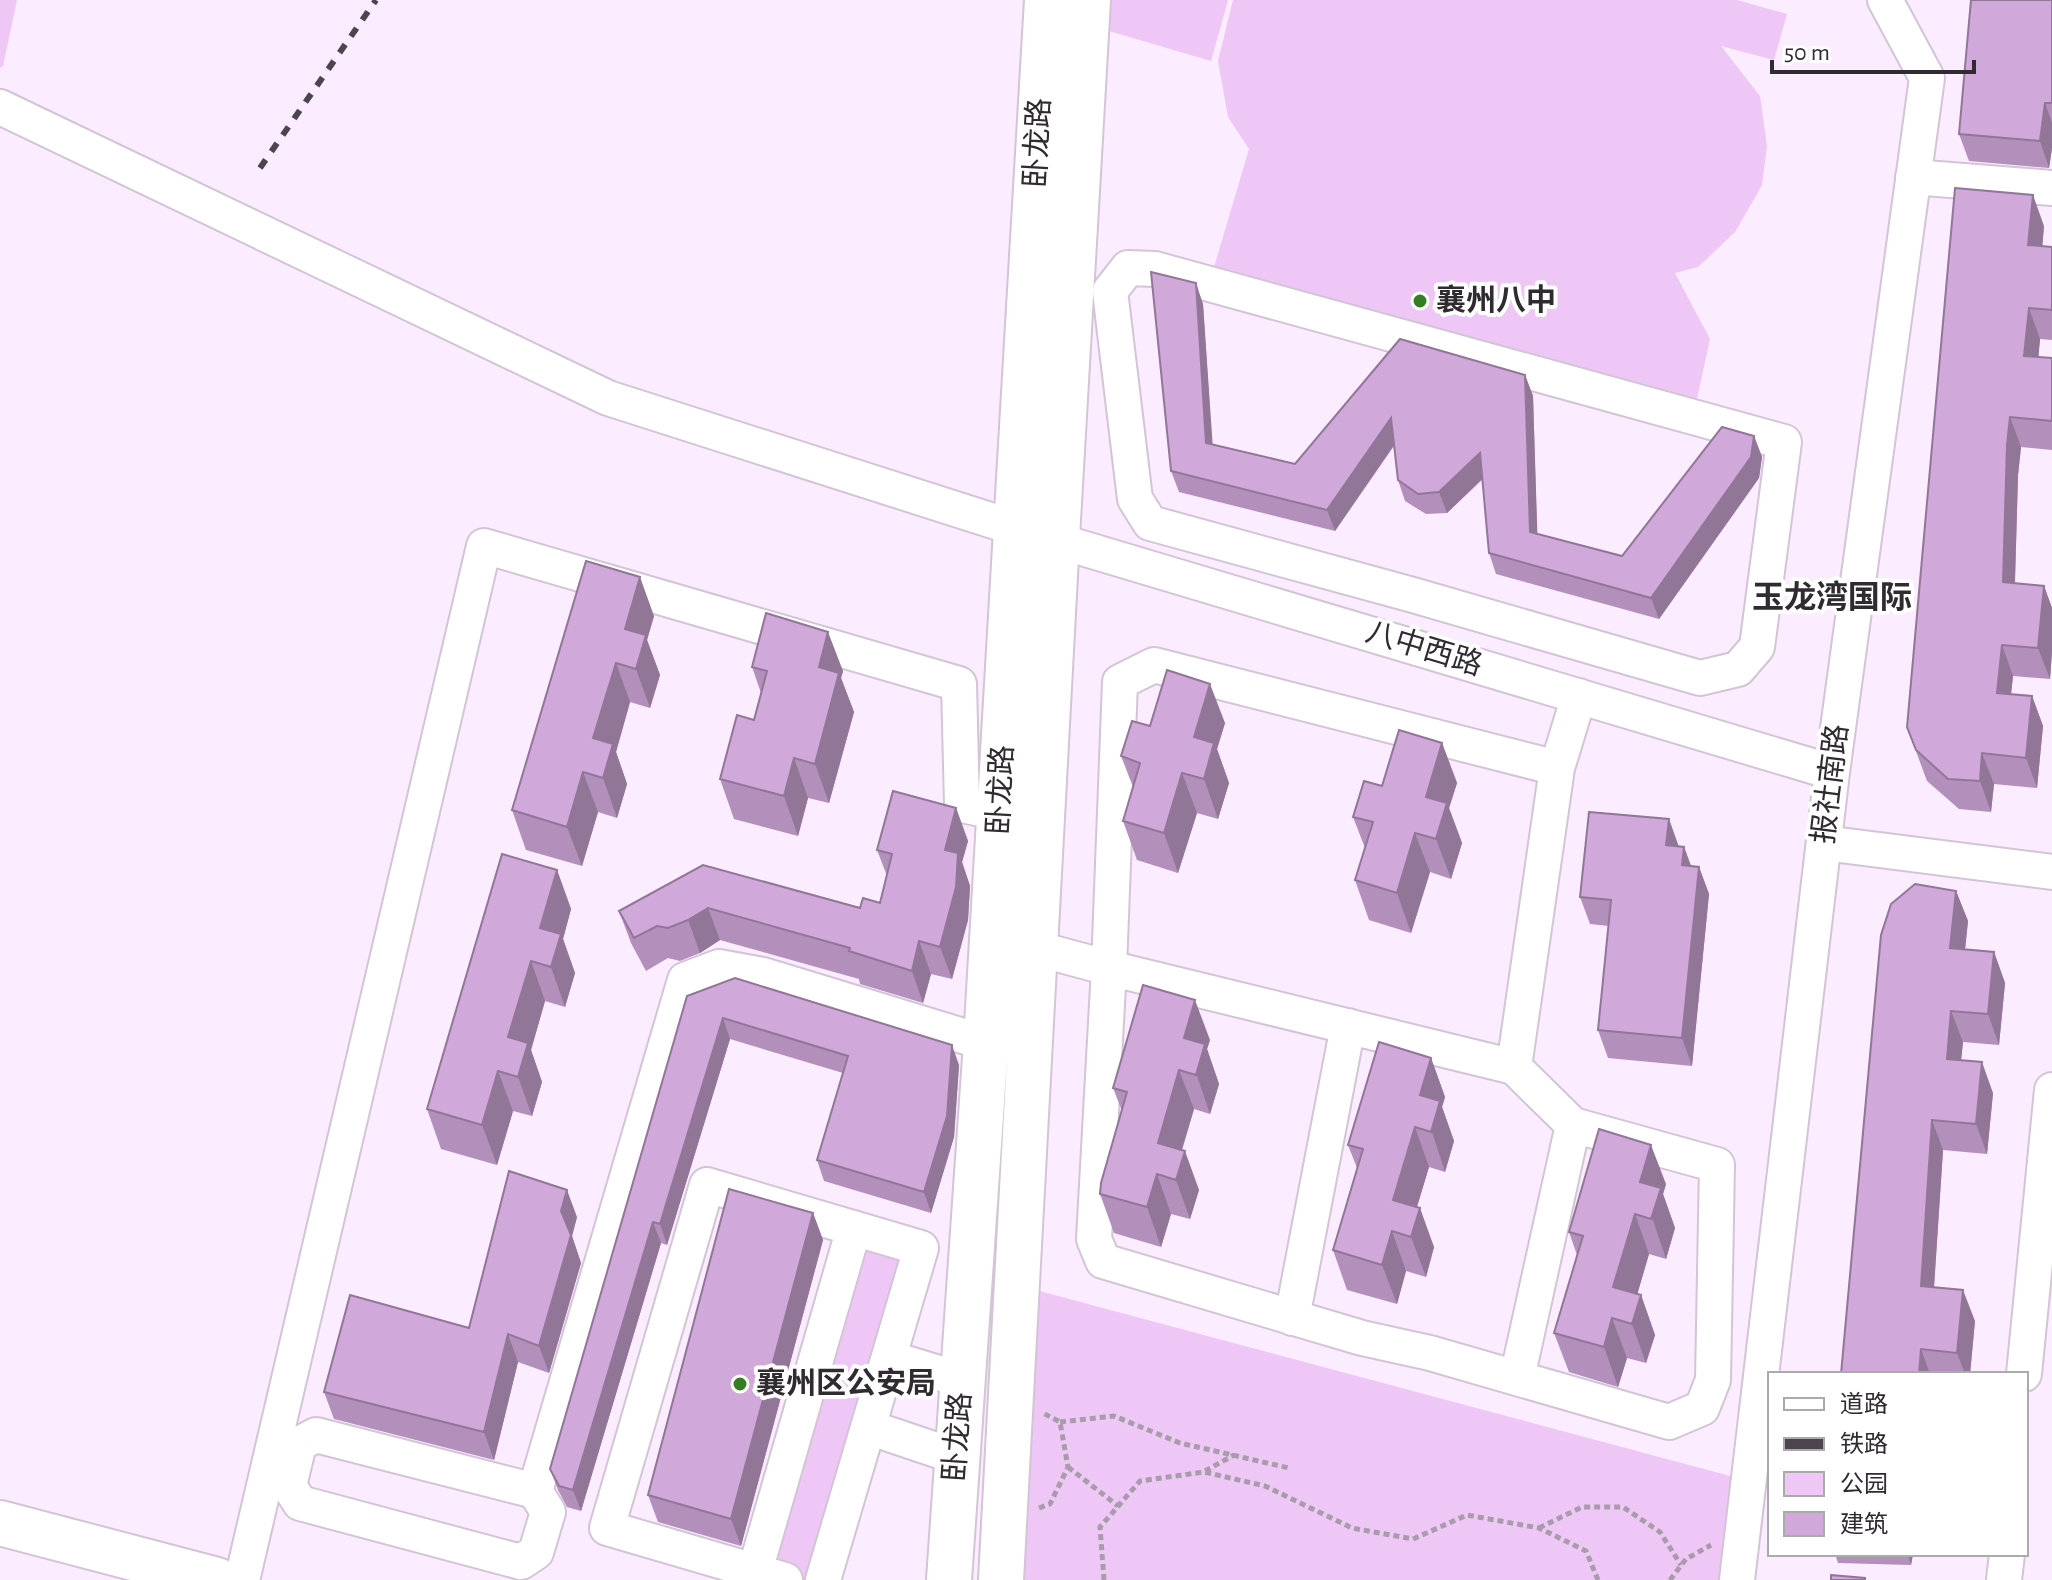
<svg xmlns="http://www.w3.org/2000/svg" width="2052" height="1580" viewBox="0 0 2052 1580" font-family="'Alegreya Sans','Noto Sans SC',sans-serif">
	<rect width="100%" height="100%" fill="#fbecff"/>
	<path fill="#eec7f7" d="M0,0h17l-14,66 -3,2z
		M1111,0h117l-17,61 -109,-32z
		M1233,0h504l50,14 -13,46 -53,-14 39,50 7,50 -5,39 -27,47 -37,35 -23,6 35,66 -17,78 -484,-133 40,-135 -21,-32 -10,-56z
		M854,1228l67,20 -98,332h-38l-30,-9z
		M1017,1285l732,196 -12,99h-736z"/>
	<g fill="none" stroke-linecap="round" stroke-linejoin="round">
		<g stroke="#d3c4d6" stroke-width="38">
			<path id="minor" d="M0,107l608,291 407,130 817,244
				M1913,177l139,11
				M1128,268l27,1 629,173 -27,205 -19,22 -38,9 -287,-83 -263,-72 -15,-24 -25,-208z
				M1824,843l228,29
				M1035,948l74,20 405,99 59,58 144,40 -4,215 -11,28 -33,14 -239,-69 -68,-15 -259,-77 -9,-22 15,-271 11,-286 34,-17 403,103
				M1514,1067l43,-299 22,-72
				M1292,1318l56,-292
				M889,1358l73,22
				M2024,1374l28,-284
				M1517,1378l56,-253
				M868,1427l89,30
				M535,1491l-219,-56 -17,9 -10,42 11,17 221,59 15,-10 12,-40 -13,-21 150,-511 34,-13 44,8 223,68
				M755,1571l99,-343
				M242,1580l242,-1034 475,138 3,121 38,8
				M785,1580l-178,-52 100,-343 214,63 -98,332
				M1737,1580l95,-808 95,-694 -42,-78
				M2004,1580l3,-26"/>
		</g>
		<g stroke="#d3c4d6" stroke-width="48">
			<path id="major" d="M0,1523l217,57
				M949,1580l37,-537 61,-1043
				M1001,1580l57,-1060 30,-520"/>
		</g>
		<path stroke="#a89caa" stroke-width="5" stroke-dasharray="6 4" stroke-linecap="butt" d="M1060,1422l54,-6 66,27 109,25
			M1068,1467l50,39
			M1205,1471l29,-16
			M1039,1508l11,-4 18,-37 -8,-45 -17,-9
			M1539,1528l43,-21h41l37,25 21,33
			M1104,1580l-4,-53 40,-46 64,-9 61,14 87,42 61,11 54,-24 72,13 47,23 12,29
			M1670,1580l16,-21 25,-14"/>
		<use href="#minor" stroke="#fff" stroke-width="34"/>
		<use href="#major" stroke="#fff" stroke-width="44"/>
		<path stroke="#4c454e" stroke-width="6" stroke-dasharray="10 10" stroke-linecap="butt" d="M260,168l116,-168"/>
	</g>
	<path fill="#b390bb" d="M2052,0v148l-3,20 -80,-7 -10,-27z
		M2044,226l-2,20 10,1v93l-12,-1 -2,18 14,1v92l-31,-3 -3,28 -3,108 29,3 8,22v44l-2,27 -37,-3 -2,18 21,2 11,30 -6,62 -43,-4 -3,28 -32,-3 -32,-28 -20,-54z
		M1203,304l9,140 83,20 230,-89 8,21 4,138 85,22 132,-120 8,21 -3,21 -100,141 -163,-45 -7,-21 -6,-74 -36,34 -21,1 -21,-13 -7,-21 -4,-34 -59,85 -156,-39 -8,-21z
		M586,561l68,55 -7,24 13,35 -10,33 -20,-6 -14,50 11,32 -10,34 -19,-6 -16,54 -56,-16 -14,-40z
		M752,667l91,4 -2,7 13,34 -25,91 -21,-5 -10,38 -64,-17 -14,-40 34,-59 7,-27z
		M1225,723l-8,26 12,34 -11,36 -21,-6 -19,60 -41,-13 -14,-39 10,-34 -12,-31 29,-30z
		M1442,743l15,40 -8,25 13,35 -11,36 -21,-7 -19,61 -42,-13 -14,-40 10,-32 -12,-31 29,-31z
		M956,808l12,33 -6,21 8,24 -2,34 -16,59 -21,-5 -8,29 -63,-19 -1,-5 -139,-39 -20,13 -20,8 -12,-3 -22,13 -15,-28 -12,-32 84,-46 157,43 20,-5 7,-27 -10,-26z
		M1669,819l9,27 6,1 7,19 8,1 10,27 -17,172 -84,-8 -10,-28 11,-104 -19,-2 -10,-27z
		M557,870l14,39 -8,30 12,34 -10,34 -20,-6 -14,49 11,32 -10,34 -19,-5 -16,54 -56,-16 -14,-40z
		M1956,891l12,30 -3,28 29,3 11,31 -6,62 -36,-3 -2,18 32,33 -6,61 -44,-4 -9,138 41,33 -5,53h-129z
		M687,996l272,69 -5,72 -23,76 -107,-32 -7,-21 26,-87 -113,-34 -63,206 -6,-2 -80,268 -14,-4 -9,-17 -8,-21z
		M1210,1040l-3,9 12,35 -9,30 -16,-5 -12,41 17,40 -9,29 -19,-5 -10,33 -47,-14 -14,-39 22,-83 -9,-23z
		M1431,1058l14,39 -3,10 12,34 -9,31 -16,-5 -12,40 17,40 -8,30 -20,-6 -9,33 -50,-14 -14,-40 24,-82 -9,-23z
		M1666,1184l-3,10 12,34 -9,31 -17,-5 -12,40 4,1 14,40 -9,28 -19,-5 -9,29 -49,-15 -15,-39 23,-78 -8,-23z
		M813,1213l10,27 -82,306 -83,-24 -10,-27z
		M577,1217l-5,19 9,27 -32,110 -31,-11 -24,98 -160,-41 -10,-27 145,-64z
		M1835,1554h78l-2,11 -73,-2z"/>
	<path fill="#927698" d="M2045,103l7,20v25l-3,20 -9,-27z
		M2033,195l11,31 -4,50 -12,-31z
		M1196,283l7,21 11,160 -8,-21z
		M2029,308l11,31 -4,48 -12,-31z
		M1525,375l8,21 5,157 -8,-21z
		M2010,417l11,30 -3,28 -4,138 -11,-31 4,-137z
		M1391,418l7,21 -63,92 -8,-21z
		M1754,436l8,21 -3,21 -100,141 -8,-21z
		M1480,453l8,20 -41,40 -8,-21z
		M640,577l14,39 -7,24 13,35 -10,33 -14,-39 -11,-40z
		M2044,586l8,22v44l-2,27 -12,-31z
		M828,632l15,39 -2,7 13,34 -25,91 -14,-39 4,-97z
		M2002,645l11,31 -5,47 -11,-30z
		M616,663l14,39 -14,50 11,32 -10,34 -14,-40 -10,-40z
		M1210,684l15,39 -8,26 12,34 -11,36 -14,-40 -10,-42z
		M2032,696l11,30 -6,62 -11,-30z
		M1442,743l15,40 -8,25 13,35 -11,36 -15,-40 -10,-42z
		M1982,753l12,31 -3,28 -11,-31z
		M794,758l14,40 -10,38 -14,-40z
		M583,772l15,40 -16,54 -15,-39z
		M1182,773l15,40 -19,60 -14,-40z
		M956,808l12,33 -6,21 8,24 -2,34 -16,59 -12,-32 5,-97z
		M1669,819l10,28 -13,-2z
		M1415,833l15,39 -19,61 -14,-40z
		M1684,847l10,27 -12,-9z
		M1699,867l10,27 -17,172 -10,-28z
		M557,870l14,39 -8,30 12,34 -10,34 -14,-40 -11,-39z
		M1956,891l12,30 -6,58 -12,-31z
		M708,908l12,32 -20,13 -12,-33z
		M919,941l12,33 -8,29 -11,-32z
		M1994,952l11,31 -6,62 -11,-31z
		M531,961l14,40 -14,49 11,32 -10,34 -14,-39 -10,-40z
		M1195,1000l15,40 -3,9 12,35 -9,30 -26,-76z
		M1951,1011l12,31 -5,48 -11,-31z
		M723,1018l7,21 -63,206 -7,-21z
		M952,1045l7,20 -5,72 -23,76 -7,-21z
		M1431,1058l14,39 -3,10 12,34 -9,31 -25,-77z
		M1982,1062l11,31 -6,61 -11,-30z
		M1179,1070l15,39 -21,70 -15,-36z
		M498,1071l15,40 -16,54 -15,-40z
		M1932,1120l11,30 -11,167 -11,-31z
		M1415,1127l14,40 -21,69 -15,-36z
		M1651,1145l15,39 -3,10 12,34 -9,31 -26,-77z
		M1185,1151l14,39 -9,29 -14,-39z
		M1157,1174l14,40 -10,33 -14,-40z
		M567,1190l10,27 -5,19 9,27 -32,110 -10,-27 22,-135z
		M1420,1208l14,39 -8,30 -15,-40z
		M813,1213l10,27 -82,306 -10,-27z
		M1635,1214l14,40 -20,69 -16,-36z
		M653,1222l8,21 -80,268 -8,-21z
		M1392,1231l14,40 -9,33 -15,-39z
		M1963,1290l12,31 -5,53h-5l-8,-21z
		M1641,1295l14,40 -9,28 -14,-39z
		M1612,1318l15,40 -9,29 -14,-40z
		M508,1334l10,28 -24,98 -10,-28z
		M1921,1349l9,25h-11z
		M1908,1554h5l-2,11z"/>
	<path fill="#d0a8d9" stroke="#927698" stroke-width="2" d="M1971,0h81v103h-7l-5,38 -81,-7z
		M1955,188l78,7 -5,50 24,2v63l-23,-2 -5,48 28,2v63l-42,-4 -3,28 -4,137 41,4 -6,62 -36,-3 -5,48 35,3 -6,62 -44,-5 -2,28 -32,-2 -32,-29 -9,-23z
		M1151,272l45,11 10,160 89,21 105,-125 125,36 5,157 92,24 100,-129 32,9 -3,21 -100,141 -162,-45 -9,-100 -41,39 -21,2 -20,-14 -7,-62 -64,92 -156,-39z
		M586,561l54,16 -15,52 21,6 -10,34 -20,-6 -23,75 20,6 -10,34 -20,-6 -16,55 -55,-17z
		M766,613l62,19 -9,35 20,6 -24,91 -21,-6 -10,38 -64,-17 17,-64 17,5 13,-49 -15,-4z
		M1167,670l43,14 -16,53 20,6 -10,36 -22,-6 -18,60 -41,-12 17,-58 -19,-7 11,-35 18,5z
		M1399,730l43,13 -16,54 21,6 -11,36 -21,-6 -18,60 -42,-13 18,-58 -20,-5 11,-36 18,5z
		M893,791l63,17 -11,42 13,3 -2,34 -16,60 -21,-6 -7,30 -63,-20 1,-3 -142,-40 -20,12 -20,8 -11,-2 -23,12 -15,-27 84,-46 157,43 3,-10 17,5 12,-49 -15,-4z
		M1589,812l80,7 -3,26 18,2 -2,18 17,2 -17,171 -84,-8 13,-130 -31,-3z
		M502,854l55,16 -17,58 21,6 -10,33 -20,-6 -23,76 20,6 -10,34 -20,-6 -16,54 -55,-16z
		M1915,884l41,7 -6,57 44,4 -6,62 -37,-3 -4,48 35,3 -6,62 -44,-4 -11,166 42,4 -6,63 -36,-4 -2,25h-78l40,-439 10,-31z
		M735,978l217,67 -5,71 -23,76 -107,-32 31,-104 -125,-38 -63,206 -7,-2 -80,268 -14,-4 -9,-17 137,-473z
		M1143,985l52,15 -11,38 21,6 -9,31 -17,-5 -21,73 27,8 -9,29 -19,-6 -10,33 -47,-13 1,-11 26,-91 -14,-4z
		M1379,1042l52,16 -11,37 20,6 -9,31 -16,-5 -22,73 27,8 -9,29 -19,-6 -10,34 -49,-15 30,-101 -15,-4z
		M1599,1129l52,16 -11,37 21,6 -10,31 -16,-5 -22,73 28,8 -9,29 -20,-6 -8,29 -50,-14 29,-97 -14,-4z
		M509,1171l58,19 -6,21 10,24 -32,111 -31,-12 -24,98 -160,-40 26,-97 119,33z
		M729,1189l84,24 -82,306 -83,-24z
		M1831,1575l34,3v2h-34z"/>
	<g fill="#367e23" stroke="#fff" stroke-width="3">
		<circle cx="1420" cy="301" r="8"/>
		<circle cx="740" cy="1384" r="8"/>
	</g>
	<g text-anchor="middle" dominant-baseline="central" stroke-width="8" stroke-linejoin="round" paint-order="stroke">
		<g font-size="30" fill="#302a31" stroke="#fff">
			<text transform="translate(1038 143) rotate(-87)">卧龙路</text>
			<text transform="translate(1424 649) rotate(17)">八中西路</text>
			<text transform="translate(1831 784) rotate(-83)">报社南路</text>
			<text transform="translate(1001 790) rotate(-87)">卧龙路</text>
			<text transform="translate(958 1437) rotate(-86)">卧龙路</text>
		</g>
		<g font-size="30" font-weight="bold" fill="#302a31" stroke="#fff" text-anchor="start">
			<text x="1436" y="301">襄州八中</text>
			<text x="756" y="1384">襄州区公安局</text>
		</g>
		<g font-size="32" font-weight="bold" fill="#302a31" stroke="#fff">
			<text x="1832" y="598">玉龙湾国际</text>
		</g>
	</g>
	<rect x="1768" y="1372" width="260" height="184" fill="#ffffff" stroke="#acaaad" stroke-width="2"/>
	<rect x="1784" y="1398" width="40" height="12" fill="#ffffff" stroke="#acaaad" stroke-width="2"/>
	<text x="1840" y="1412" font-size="24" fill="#302a31">道路</text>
	<rect x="1784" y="1438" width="40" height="12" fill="#4c454e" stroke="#acaaad" stroke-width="2"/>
	<text x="1840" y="1452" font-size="24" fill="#302a31">铁路</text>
	<rect x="1784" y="1472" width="40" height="24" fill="#eec7f7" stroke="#acaaad" stroke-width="2"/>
	<text x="1840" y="1492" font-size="24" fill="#302a31">公园</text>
	<rect x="1784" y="1512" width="40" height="24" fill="#d0a8d9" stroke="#acaaad" stroke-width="2"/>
	<text x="1840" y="1532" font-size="24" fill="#302a31">建筑</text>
	<path d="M1772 60v12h202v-12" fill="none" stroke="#302a31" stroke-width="4"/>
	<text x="1784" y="60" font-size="24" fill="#302a31" stroke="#ffffff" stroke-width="6" paint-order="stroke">50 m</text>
</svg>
